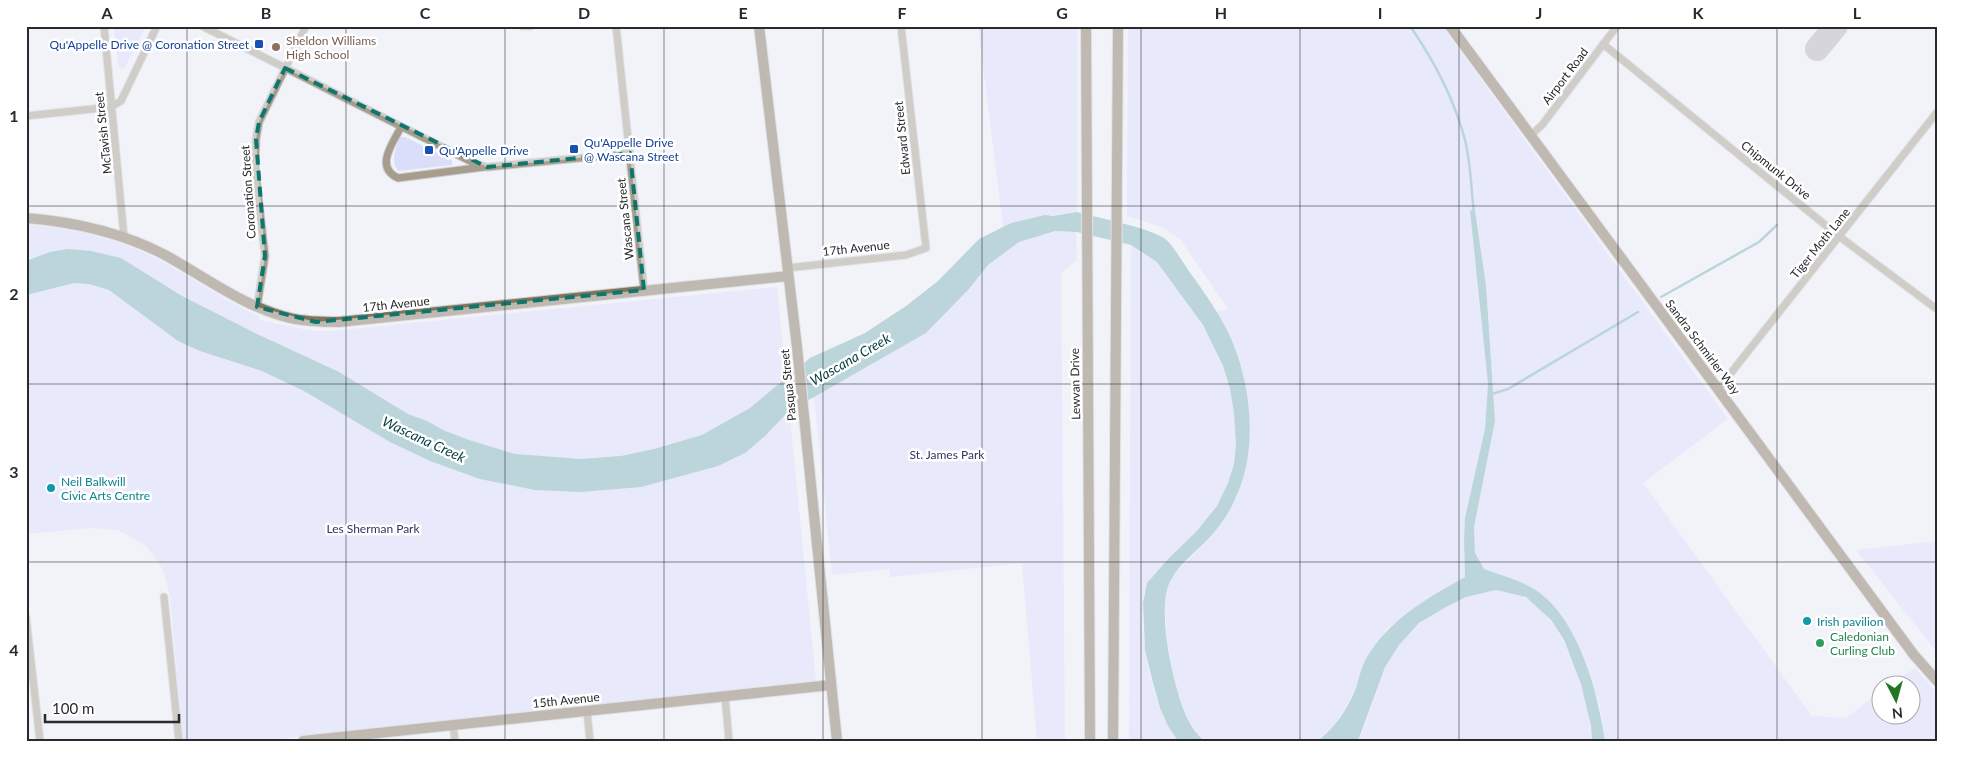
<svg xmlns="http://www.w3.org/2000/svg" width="1964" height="767" viewBox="0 0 1964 767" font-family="Lato,sans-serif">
	<rect width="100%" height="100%" fill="#f2f3f9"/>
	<path fill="#dbdefa" d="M114,26h32l-22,43 -4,-1 -2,-3z
		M978,26h99v186c-25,5 -51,3 -74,15z
		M1128,26h314l286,393 -85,64 169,233 34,2 35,-27 1,23h30v-30h-21l24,-16 23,26v47h-333l-5,-35 -26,-70 -68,-60 -22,-7 -9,-16 -1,-26 21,-106 -9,-136 -11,-74 13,172 -3,46 -20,89 -1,22 1,38 -19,9 -34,22 -26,21 -41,79 -16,24 -11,8h-114l-10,-11 -7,-11 -13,-37 -7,-44 -2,-34 2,-15 6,-14 37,-38 27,-41 11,-39 2,-34 -22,-91 -12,-20 12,-3 -48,-70 -16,-11 -37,-12z
		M400,137h5l47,23v5l-54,6c-8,-10 -2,-23 2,-34z
		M26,224c47,5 91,14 133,36 35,18 65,42 101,56l-1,4 54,11h18l446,-44 39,394 -554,60h-79l-13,-146 -8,-27 -16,-22 -28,-16 -28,-2 -64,6z
		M1054,231l22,1 1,28 -16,13 4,468h-28l-15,-178 -132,14 -1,-8 -57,6 -18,-178 112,-64 43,-44 19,-24 31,-23z
		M1131,245c8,6 18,10 26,17 9,8 15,20 23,30 44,58 80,145 37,214 -15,25 -40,42 -59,64 -4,5 -9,10 -11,15 -11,32 1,91 13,123 4,12 11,22 18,33h-49z
		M1938,541v113l-82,-104z
		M1496,590c9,2 22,3 30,8 40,24 63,99 66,143h-234c12,-23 17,-49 26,-72 14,-34 50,-60 82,-72 10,-3 20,-5 30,-7z"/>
	<path fill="#79b2b6" d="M1470,210l5,1 11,74 9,136 -21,106 1,26 9,16c17,6 42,13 56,24 40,31 58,100 65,148h-13l-1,-15 -10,-42 -17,-44 -13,-20 -25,-23 -30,-7 -30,7 -20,10 -27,16 -20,22 -14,22 -27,74h-40c17,-13 30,-33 38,-53 3,-9 5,-20 10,-29 22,-39 61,-61 99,-82l-1,-37 1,-22 20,-89 3,-46z
		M1077,212c25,7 66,14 87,26 8,5 21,28 27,36 13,18 27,38 37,58 23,48 31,116 8,165 -6,15 -16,29 -27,41 -15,16 -36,30 -42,52 -8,31 7,101 21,130 4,8 9,14 16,21h-26l-10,-15 -8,-18 -7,-25 -8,-33 -2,-47 4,-20 21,-24 28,-27 21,-26 11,-23 6,-19 2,-21 -2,-30 -4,-24 -7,-23 -20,-41 -46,-63 -26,-17 -54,-13 -22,-1 -36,11 -31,23 -19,24 -43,44 -138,79 -23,24 -20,17 -27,13 -77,21 -61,5 -45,-2 -55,-11 -50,-18 -40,-19 -86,-51 -42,-20 -62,-20 -22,-10 -69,-51 -20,-6 -15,-1 -48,12v-34l24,-9 17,-3 24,2 30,7 61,38 75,38 82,38 69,42 19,7 16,9 26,10 46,14 66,5 40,-3 33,-7 48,-14 48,-27 60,-50 55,-25 41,-27 32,-25 41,-42 32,-16 34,-8 8,1z"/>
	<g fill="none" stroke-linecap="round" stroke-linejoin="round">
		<path stroke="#79b2b6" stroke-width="2.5" d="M1410,26c25,36 44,72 55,114 6,24 6,49 9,73
			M1661,297l98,-55 18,-17
			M1492,394l16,-5 130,-77"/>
		<path stroke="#b1b2b6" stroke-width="24" d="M1817,49l19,-23"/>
		<g stroke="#cecfd4" stroke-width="9">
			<path id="street" d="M104,26l20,211
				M202,26l272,137 13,4 143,-14
				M522,26h9
				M616,26l28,264
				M1603,44l237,193 98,73
				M26,116l85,-9 10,-6 36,-75
				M401,127c-8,16 -27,40 -3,51l86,-11
				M1530,136l12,-11 75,-99
				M787,268l119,-13 20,-7 -25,-222
				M257,307l8,-51 -10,-88 1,-29 3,-17 47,-96
				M1719,388l219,-277
				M164,597l15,144
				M26,617l14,124
				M725,696l4,45
				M587,711l3,30
				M453,725l2,16"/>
		</g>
		<g stroke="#cecfd4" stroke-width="12">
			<path id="secondary" d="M759,26l38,321 40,394
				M1086,26l4,715
				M1450,26l464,629 24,27
				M26,218c49,4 95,14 139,37 40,22 79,52 125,63 16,4 33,4 49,4l449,-46
				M303,741l528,-56
				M1113,741l5,-715"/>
		</g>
		<use href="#street" stroke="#a69d8c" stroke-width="7"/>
		<use href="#secondary" stroke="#81745a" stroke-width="10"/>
	</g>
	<path d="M0 0H1964V767H0ZM285,68l202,99 143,-14 14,137 -328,32 -59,-15 8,-51 -9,-117 3,-17z" fill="#f2f3f9" fill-opacity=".55" fill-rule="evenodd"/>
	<path fill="none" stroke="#0f766e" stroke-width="4" stroke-dasharray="10 6" stroke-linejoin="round" d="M285,68l202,99 143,-14 14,137 -328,32 -59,-15 8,-51 -9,-117 3,-17z"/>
	<path fill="none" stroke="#292a2c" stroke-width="1" stroke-opacity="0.55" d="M187,26v715M346,26v715M505,26v715M664,26v715M823,26v715M982,26v715M1141,26v715M1300,26v715M1459,26v715M1618,26v715M1777,26v715M26,206h1912M26,384h1912M26,562h1912"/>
	<g fill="#1a4fb4" stroke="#fff" stroke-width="2">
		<rect x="254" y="39" width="10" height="10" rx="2.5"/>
		<rect x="569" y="144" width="10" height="10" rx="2.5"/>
		<rect x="424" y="145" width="10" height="10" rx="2.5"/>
	</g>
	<circle fill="#8d6e63" stroke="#fff" stroke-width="2" cx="276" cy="47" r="5"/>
	<g fill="#0f9aa8" stroke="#fff" stroke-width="2">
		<circle cx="51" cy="488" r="5"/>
		<circle cx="1807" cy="621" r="5"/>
	</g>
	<circle fill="#2e9e5b" stroke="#fff" stroke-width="2" cx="1820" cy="643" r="5"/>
	<g text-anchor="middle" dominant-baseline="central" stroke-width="5" stroke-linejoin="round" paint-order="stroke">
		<g font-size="12" fill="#785e54" stroke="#fff" text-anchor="start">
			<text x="286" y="40">Sheldon Williams<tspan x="286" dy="14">High School</tspan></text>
		</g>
		<g font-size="12" fill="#164399" stroke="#fff" text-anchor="start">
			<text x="249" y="44" text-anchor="end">Qu'Appelle Drive @ Coronation Street</text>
			<text x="584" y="142">Qu'Appelle Drive<tspan x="584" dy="14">@ Wascana Street</tspan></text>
			<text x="439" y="150">Qu'Appelle Drive</text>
		</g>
		<g font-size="12" fill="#292a2c" stroke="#fff">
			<text transform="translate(1565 76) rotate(-53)">Airport Road</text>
			<text transform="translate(103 133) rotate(-96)">McTavish Street</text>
			<text transform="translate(902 138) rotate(-96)">Edward Street</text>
			<text transform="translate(1776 170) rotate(39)">Chipmunk Drive</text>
			<text transform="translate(248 192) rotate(-94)">Coronation Street</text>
			<text transform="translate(625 219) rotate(-96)">Wascana Street</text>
			<text transform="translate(1820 243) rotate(-51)">Tiger Moth Lane</text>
			<text transform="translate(856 248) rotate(-6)">17th Avenue</text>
			<text transform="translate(396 304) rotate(-6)">17th Avenue</text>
			<text transform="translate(1703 347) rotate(53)">Sandra Schmirler Way</text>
			<text transform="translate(1075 384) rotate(-91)">Lewvan Drive</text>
			<text transform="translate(788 385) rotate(-96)">Pasqua Street</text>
			<text transform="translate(566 700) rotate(-6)">15th Avenue</text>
		</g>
		<g font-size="12" fill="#323266" stroke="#fff">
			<text x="947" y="454">St. James Park</text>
			<text x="373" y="528">Les Sherman Park</text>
		</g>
		<g font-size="12" fill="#0d838f" stroke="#fff" text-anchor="start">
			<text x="61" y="481">Neil Balkwill<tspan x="61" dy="14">Civic Arts Centre</tspan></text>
			<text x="1817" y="621">Irish pavilion</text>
		</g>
		<g font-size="12" fill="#27864d" stroke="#fff" text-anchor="start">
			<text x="1830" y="636">Caledonian<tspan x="1830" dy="14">Curling Club</tspan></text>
		</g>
		<g font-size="14" font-style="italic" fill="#053d41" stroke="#fff">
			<text transform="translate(850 359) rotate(-30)">Wascana Creek</text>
			<text transform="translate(424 439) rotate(25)">Wascana Creek</text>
		</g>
	</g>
	<rect width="1964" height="767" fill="none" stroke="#ffffff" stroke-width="55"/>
	<g transform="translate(1896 700) rotate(174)"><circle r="24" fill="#ffffff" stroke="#a9aaab"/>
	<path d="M0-4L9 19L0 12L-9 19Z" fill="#227723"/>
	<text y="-8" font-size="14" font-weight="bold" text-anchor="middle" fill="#292a2c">N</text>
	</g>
	<path d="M45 714v8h134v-8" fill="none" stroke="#292a2c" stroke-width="2.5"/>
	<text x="52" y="714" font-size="15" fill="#292a2c" stroke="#ffffff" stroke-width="4" paint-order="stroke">100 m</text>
	<rect x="28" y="28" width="1908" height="712" fill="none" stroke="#292a2c" stroke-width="2"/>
	<g font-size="16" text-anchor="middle" font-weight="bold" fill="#292a2c">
		<text x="107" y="19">A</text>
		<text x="266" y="19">B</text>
		<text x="425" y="19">C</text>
		<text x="584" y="19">D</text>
		<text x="743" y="19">E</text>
		<text x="902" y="19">F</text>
		<text x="1062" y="19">G</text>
		<text x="1221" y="19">H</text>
		<text x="1380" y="19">I</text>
		<text x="1539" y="19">J</text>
		<text x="1698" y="19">K</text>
		<text x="1857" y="19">L</text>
		<text x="14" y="122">1</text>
		<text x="14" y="300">2</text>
		<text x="14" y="478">3</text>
		<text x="14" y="656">4</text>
	</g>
</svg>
